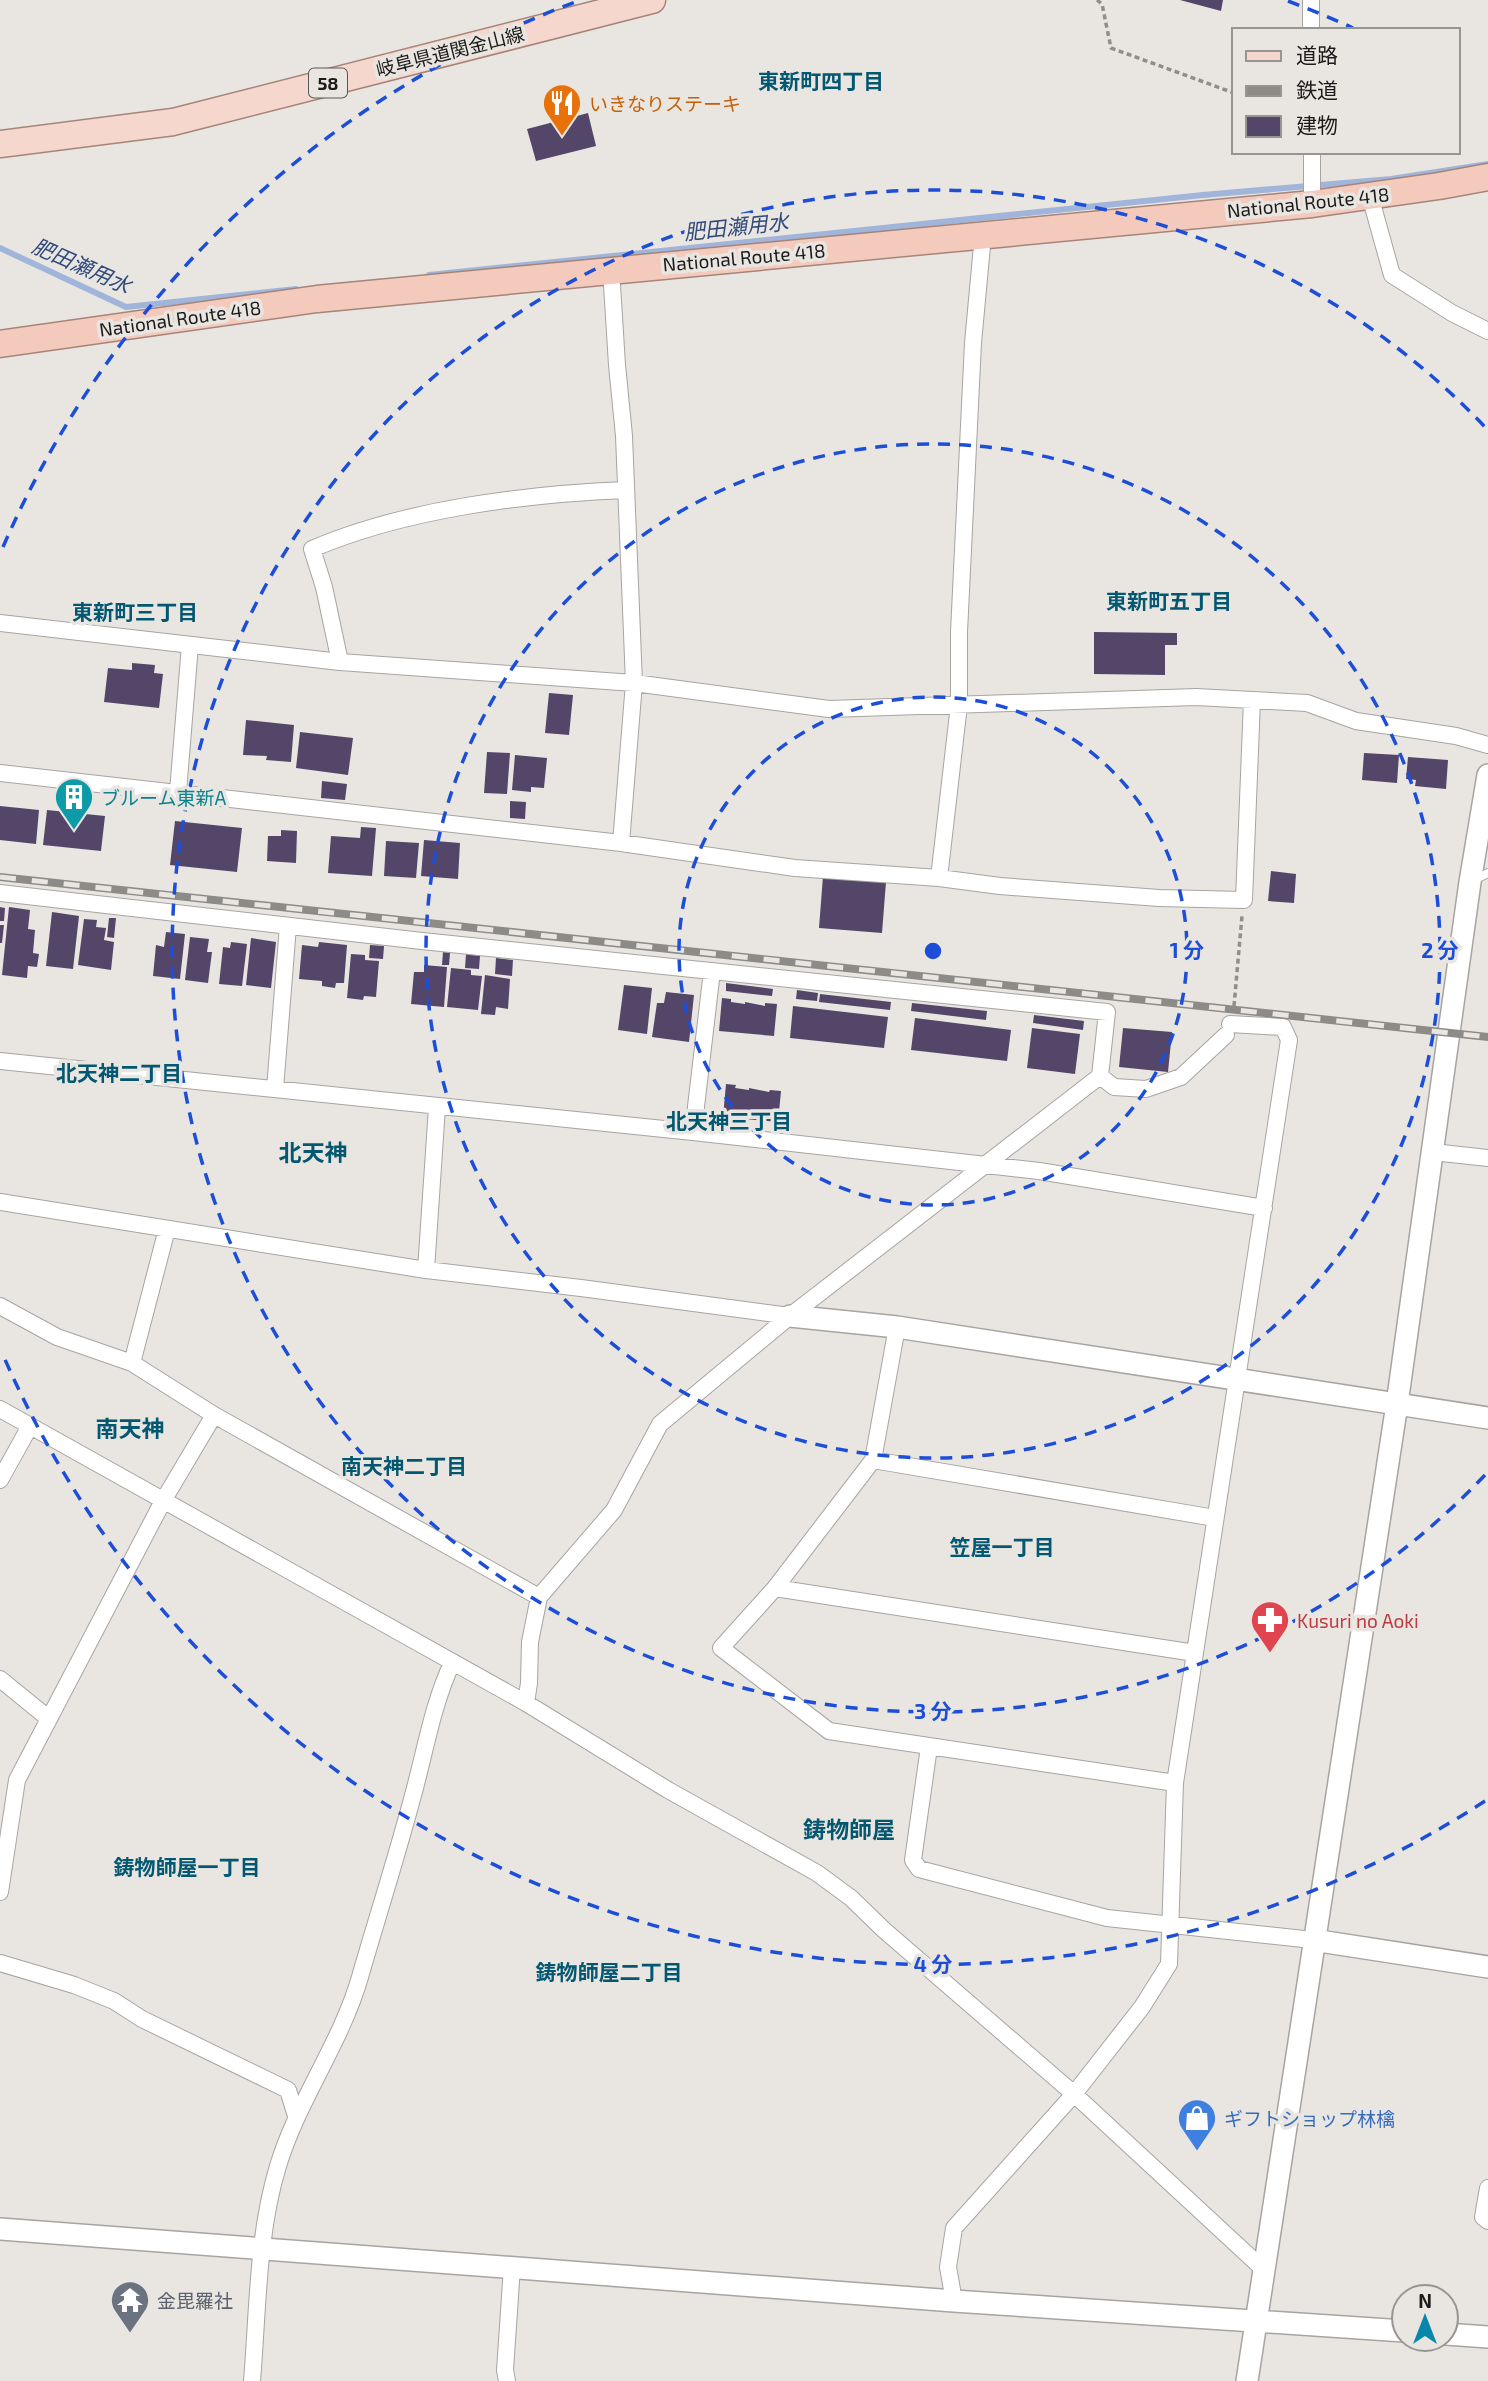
<svg xmlns="http://www.w3.org/2000/svg" width="1488" height="2381" viewBox="0 0 1488 2381" font-family="'Exo 2','Noto Sans JP',sans-serif">
	<rect width="100%" height="100%" fill="#e9e6e2"/>
	<g fill="none" stroke-linecap="round" stroke-linejoin="round">
		<path stroke="#a1b5da" stroke-width="6" d="M0,248l126,59 170,-18
			M429,275l774,-80 188,-16 97,-15"/>
	</g>
	<path fill="#534668" d="M1180,0h43l-2,11z
		M588,113l8,33 -60,15 -9,-32z
		M1094,632l83,1v12h-12v30l-71,-1z
		M132,663l23,2 -1,8 9,1 -4,34 -55,-6 4,-34 24,2z
		M549,693l24,2 -4,40 -24,-2z
		M246,720l48,5 -3,37 -25,-2 1,-4 -24,-1z
		M300,732l53,6 -5,37 -52,-7z
		M487,752l23,1 -3,41 -23,-1z
		M1364,753l35,2 -2,28 -35,-3z
		M515,755l32,3 -3,30 -13,-1v5l-19,-2z
		M1408,757l40,3 -2,29 -31,-3 1,-6 -10,-1z
		M322,781l25,3 -2,16 -24,-2z
		M510,801l16,1 -1,17 -15,-1z
		M0,806l39,4 -3,34 -36,-4z
		M47,810l58,6 -4,35 -58,-6z
		M175,821l67,7 -5,44 -67,-7z
		M361,827l15,1 -4,48 -44,-3 3,-37 29,2z
		M281,830l16,1 -1,32 -29,-2 1,-25h13z
		M424,840l36,3 -2,36 -37,-3z
		M386,841l33,2 -3,35 -32,-2z
		M1271,871l25,3 -2,29 -26,-2z
		M823,876l63,6 -4,51 -63,-5z
		M0,907l5,1 -1,13h-4z
		M9,907l21,3 -2,19 7,1 -2,23 6,1 -2,13 -9,-1 -1,12 -25,-3z
		M52,912l27,4 -6,53 -27,-3z
		M109,918h7l-2,20 -7,-1z
		M84,919l13,1 -1,7 10,1 -2,12 10,2 -3,28 -33,-5z
		M0,925h4l-2,18h-2z
		M166,932l19,2 -5,45 -27,-3 3,-31 8,2z
		M190,937l19,2 -2,13h5l-4,31 -23,-3z
		M251,938l25,4 -5,46 -25,-3z
		M231,942l16,2 -5,42 -23,-2 4,-37 7,1z
		M319,942l28,3 -3,38h-8l-1,5 -13,-2v-5l-23,-2 3,-34 16,2z
		M370,945l14,1 -1,13 -14,-1z
		M443,952l7,1 -1,12h-7z
		M351,954l14,1v5l14,1 -3,36 -12,-1 -1,4 -16,-2z
		M466,954l14,2 -1,13 -14,-1z
		M496,958l17,2 -1,16 -17,-2z
		M424,965l23,2 -3,40 -33,-3 3,-32h10z
		M451,968l20,2v5l11,1 -4,34 -31,-3z
		M485,975l25,4 -2,30 -12,-2 -1,8 -14,-1z
		M726,983l47,6 -1,7 -46,-5z
		M624,985l28,3 -5,46 -29,-4z
		M797,990l21,3 -1,8 -21,-2z
		M666,992l28,3 -5,47 -37,-5 5,-34h7z
		M820,994l71,8 -1,8 -71,-8z
		M722,998l9,1v3l14,2v-2l20,4v-3l12,1 -3,32 -55,-5z
		M912,1003l75,8 -1,9 -75,-9z
		M793,1006l95,11 -4,31 -94,-10z
		M1034,1015l50,6 -1,9 -50,-7z
		M915,1018l96,12 -4,31 -96,-11z
		M1032,1028l48,6 -5,40 -48,-6z
		M1123,1028l49,4 -4,40 -49,-5z
		M726,1084l10,1 -1,3 14,2v-2l20,4 1,-2 11,1 -3,31 -55,-5z"/>
	<g fill="none" stroke-linecap="round" stroke-linejoin="round">
		<g stroke="#a7a4a1" stroke-width="10">
			<path id="service" d="M1472,881l16,-8"/>
		</g>
		<g stroke="#a7a4a1" stroke-width="18">
			<path id="minor" d="M1311,0v30
				M1370,196l22,79 60,38 36,18
				M1312,204v-52
				M611,269l6,96 7,71 10,247 -13,160
				M0,623l340,39 294,21 195,26 367,-12 111,6 49,18 100,15 32,9
				M340,662l-16,-75 -12,-38c93,-40 214,-55 314,-59
				M0,773l621,70 174,25 144,10 61,8 159,12 85,2 8,-200
				M178,792l12,-147
				M939,878l20,-173v-73l14,-289 10,-108
				M0,893l422,48 685,71 -7,64 -310,240 -130,108 -46,86 -75,87 -9,45 -1,41 -3,20
				M0,1061l693,71 346,39 225,37
				M1100,1076l14,11 32,2 35,-12 45,-42
				M275,1089l13,-163
				M693,1132l19,-161
				M1433,1152l55,6
				M0,1202l426,68 155,18 209,28
				M167,1229l-35,134 82,52 325,182
				M426,1270l11,-163
				M0,1306l57,31 75,26
				M897,1327l-24,133 -98,128 -54,60 108,83 346,52
				M0,1409l526,294 142,87 149,83 34,25 33,32 190,164 188,174
				M873,1460l342,58
				M0,1480l30,-54
				M775,1588l420,65
				M0,1679l48,39
				M929,1747l-16,113 6,9 188,49 206,22
				M0,1892l17,-112 146,-279 51,-86
				M0,1963l74,22 40,16 28,18 146,71 8,26
				M1488,2188l-5,29 5,4
				M954,2301l-6,-34 6,-39 120,-134 68,-87 27,-43 6,-181 114,-743 -6,-13 -53,-3
				M252,2381c6,-71 5,-146 26,-215 20,-66 63,-123 82,-189 17,-59 36,-118 52,-178 13,-46 20,-93 40,-136
				M507,2381l-2,-11 7,-103"/>
		</g>
		<g stroke="#a7a4a1" stroke-width="24">
			<path id="tertiary" d="M790,1316l107,11 591,91
				M1313,1940l175,27
				M0,2229l954,72 450,30
				M1446,2334l42,3
				M1247,2381l150,-977 73,-522 18,-107"/>
		</g>
		<g stroke="#a68479" stroke-width="29">
			<path id="primary" d="M0,144l173,-22 479,-122"/>
		</g>
		<g stroke="#a68479" stroke-width="29">
			<path id="trunk" d="M0,344l317,-45 995,-95 127,-18 49,-9"/>
		</g>
		<path stroke="#908e8b" stroke-width="3.5" stroke-dasharray="5 3.5" stroke-linecap="butt" d="M1097,0l5,4 9,44 123,45
			M1234,1006l8,-90"/>
		<use href="#service" stroke="#fff" stroke-width="8"/>
		<use href="#minor" stroke="#fff" stroke-width="16"/>
		<use href="#tertiary" stroke="#fff" stroke-width="21"/>
		<use href="#primary" stroke="#f6d7cd" stroke-width="26"/>
		<use href="#trunk" stroke="#f3cabc" stroke-width="26"/>
		<g stroke="#8d8b88" stroke-width="8">
			<path id="rail" d="M0,877l1488,160"/>
		</g>
		<use href="#rail" stroke="#e9e6e2" stroke-width="5" stroke-dasharray="16" stroke-linecap="butt"/>
	</g>
	<g fill="none" stroke="#1d4ed8" stroke-width="3.5" stroke-dasharray="12 9">
		<circle cx="933" cy="951" r="254"/>
		<circle cx="933" cy="951" r="507"/>
		<path d="M1485 1475A761 761 0 1 1 1485 427"/>
		<path d="M1485 1801A1014 1014 0 0 1 3 1355M3 547A1014 1014 0 0 1 578 1M1288 1A1014 1014 0 0 1 1353 28"/>
	</g>
	<defs>
		<g id="restaurant-pin" transform="scale(2.0125)"><path d="M0 17L-7.5 6A9.5 9.5 0 1 1 7.5 6Z" fill="#e8710a" stroke="#e9e6e2"/><path d="M-5-6h1v4h1v-4h1v4h1v-4h1v5L-1.5 .5V6h-2V.5L-5-1ZM5-6V6H3V1.5H1.5Q1.5-4 5-6Z" fill="#fff"/></g>
		<g id="building-pin" transform="scale(2.0125)"><path d="M0 17L-7.5 6A9.5 9.5 0 1 1 7.5 6Z" fill="#0f9aa8" stroke="#e9e6e2"/><path d="M-4-6H4V6H1V3H-1V6H-4ZM-2.5-4.3h1.7v1.8h-1.7ZM.8-4.3h1.7v1.8H.8ZM-2.5-1h1.7V.8h-1.7ZM.8-1h1.7V.8H.8Z" fill="#fff"/></g>
		<g id="pharmacy-pin" transform="scale(2.0125)"><path d="M0 17L-7.5 6A9.5 9.5 0 1 1 7.5 6Z" fill="#e0444e" stroke="#e9e6e2"/><path d="M-2-6h4v4h4v4h-4v4h-4v-4h-4v-4h4Z" fill="#fff"/></g>
		<g id="shop-pin" transform="scale(2.0125)"><path d="M0 17L-7.5 6A9.5 9.5 0 1 1 7.5 6Z" fill="#3f7fe0" stroke="#e9e6e2"/><path d="M-5-2.5h2.3a2.7 3.5 0 0 1 5.4 0H5L5.5 6h-11ZM-1.5-2.5h3a1.5 2.3 0 0 0-3 0Z" fill="#fff"/></g>
		<g id="temple-pin" transform="scale(2.0125)"><path d="M0 17L-7.5 6A9.5 9.5 0 1 1 7.5 6Z" fill="#6b7280" stroke="#e9e6e2"/><path d="M0-6L5-2H3V0L6.5 2.5H4V6H1.5V3h-3V6H-4V2.5H-6.5L-3 0V-2H-5Z" fill="#fff"/></g>
	</defs>
	<g fill-rule="evenodd">
		<use href="#restaurant-pin" x="562" y="103"/>
		<use href="#building-pin" x="74" y="797"/>
		<use href="#pharmacy-pin" x="1270" y="1620"/>
		<use href="#shop-pin" x="1197" y="2118"/>
		<use href="#temple-pin" x="130" y="2300"/>
	</g>
	<g text-anchor="middle" dominant-baseline="central" stroke-width="7" stroke-linejoin="round" paint-order="stroke">
		<rect fill="#e9e6e2" stroke="#5a5856" stroke-width="2" x="309" y="68.5" width="38" height="29" rx="5"/>
		<g font-size="18" font-weight="bold" fill="#1c1b1a">
			<text x="328" y="83">58</text>
		</g>
		<g font-size="19" fill="#1c1b1a" stroke="#e9e6e2">
			<text transform="translate(450 51) rotate(-14)">岐阜県道関金山線</text>
			<text transform="translate(1308 202) rotate(-6)">National Route 418</text>
			<text transform="translate(744 257) rotate(-5)">National Route 418</text>
			<text transform="translate(180 318) rotate(-8)">National Route 418</text>
		</g>
		<g font-size="19" fill="#c56008" stroke="#e9e6e2" text-anchor="start">
			<text x="589" y="103">いきなりステーキ</text>
		</g>
		<g font-size="19" fill="#0d838f" stroke="#e9e6e2" text-anchor="start">
			<text x="101" y="797">ブルーム東新A</text>
		</g>
		<g font-size="19" fill="#be3a42" stroke="#e9e6e2" text-anchor="start">
			<text x="1297" y="1620">Kusuri no Aoki</text>
		</g>
		<g font-size="19" fill="#366cbe" stroke="#e9e6e2" text-anchor="start">
			<text x="1224" y="2118">ギフトショップ林檎</text>
		</g>
		<g font-size="19" fill="#5b616d" stroke="#e9e6e2" text-anchor="start">
			<text x="157" y="2300">金毘羅社</text>
		</g>
		<g font-size="21" font-weight="bold" fill="#035770" stroke="#e9e6e2">
			<text x="821" y="80">東新町四丁目</text>
			<text x="1169" y="600">東新町五丁目</text>
			<text x="135" y="611">東新町三丁目</text>
			<text x="119" y="1072">北天神二丁目</text>
			<text x="729" y="1120">北天神三丁目</text>
			<text x="404" y="1465">南天神二丁目</text>
			<text x="1002" y="1546">笠屋一丁目</text>
			<text x="187" y="1866">鋳物師屋一丁目</text>
			<text x="609" y="1971">鋳物師屋二丁目</text>
		</g>
		<g font-size="21" font-style="italic" fill="#314a7b" stroke="#e9e6e2">
			<text transform="translate(736 226) rotate(-6)">肥田瀬用水</text>
			<text transform="translate(82 265) rotate(24)">肥田瀬用水</text>
		</g>
		<g font-size="23" font-weight="bold" fill="#035770" stroke="#e9e6e2">
			<text x="313" y="1152">北天神</text>
			<text x="130" y="1428">南天神</text>
			<text x="849" y="1829">鋳物師屋</text>
		</g>
	</g>
	<circle cx="933" cy="951" r="10" fill="#1d4ed8" stroke="#e9e6e2" stroke-width="3.5"/>
	<g font-size="21" text-anchor="middle" font-weight="bold" fill="#1d4ed8" stroke="#e9e6e2" stroke-width="7" stroke-linejoin="round" paint-order="stroke">
		<text x="1187" y="958">1 分</text>
		<text x="1440" y="958">2 分</text>
		<text x="933" y="1719">3 分</text>
		<text x="933" y="1972">4 分</text>
	</g>
	<rect x="1232" y="28" width="228" height="126" fill="#e9e6e2" stroke="#979592" stroke-width="2"/>
	<rect x="1246" y="51" width="35" height="10" fill="#f6d7cd" stroke="#979592" stroke-width="2"/>
	<text x="1296" y="63" font-size="21" fill="#1c1b1a">道路</text>
	<rect x="1246" y="86" width="35" height="10" fill="#8d8b88" stroke="#979592" stroke-width="2"/>
	<text x="1296" y="98" font-size="21" fill="#1c1b1a">鉄道</text>
	<rect x="1246" y="116" width="35" height="21" fill="#534668" stroke="#979592" stroke-width="2"/>
	<text x="1296" y="133" font-size="21" fill="#1c1b1a">建物</text>
	<g transform="translate(1425 2318)"><circle r="33" fill="#e9e6e2" stroke="#979592" stroke-width="2"/>
	<path d="M0-5L12 26L0 18L-12 26Z" fill="#0986aa"/>
	<text y="-10" font-size="19" font-weight="bold" text-anchor="middle" fill="#1c1b1a">N</text>
	</g>
</svg>
